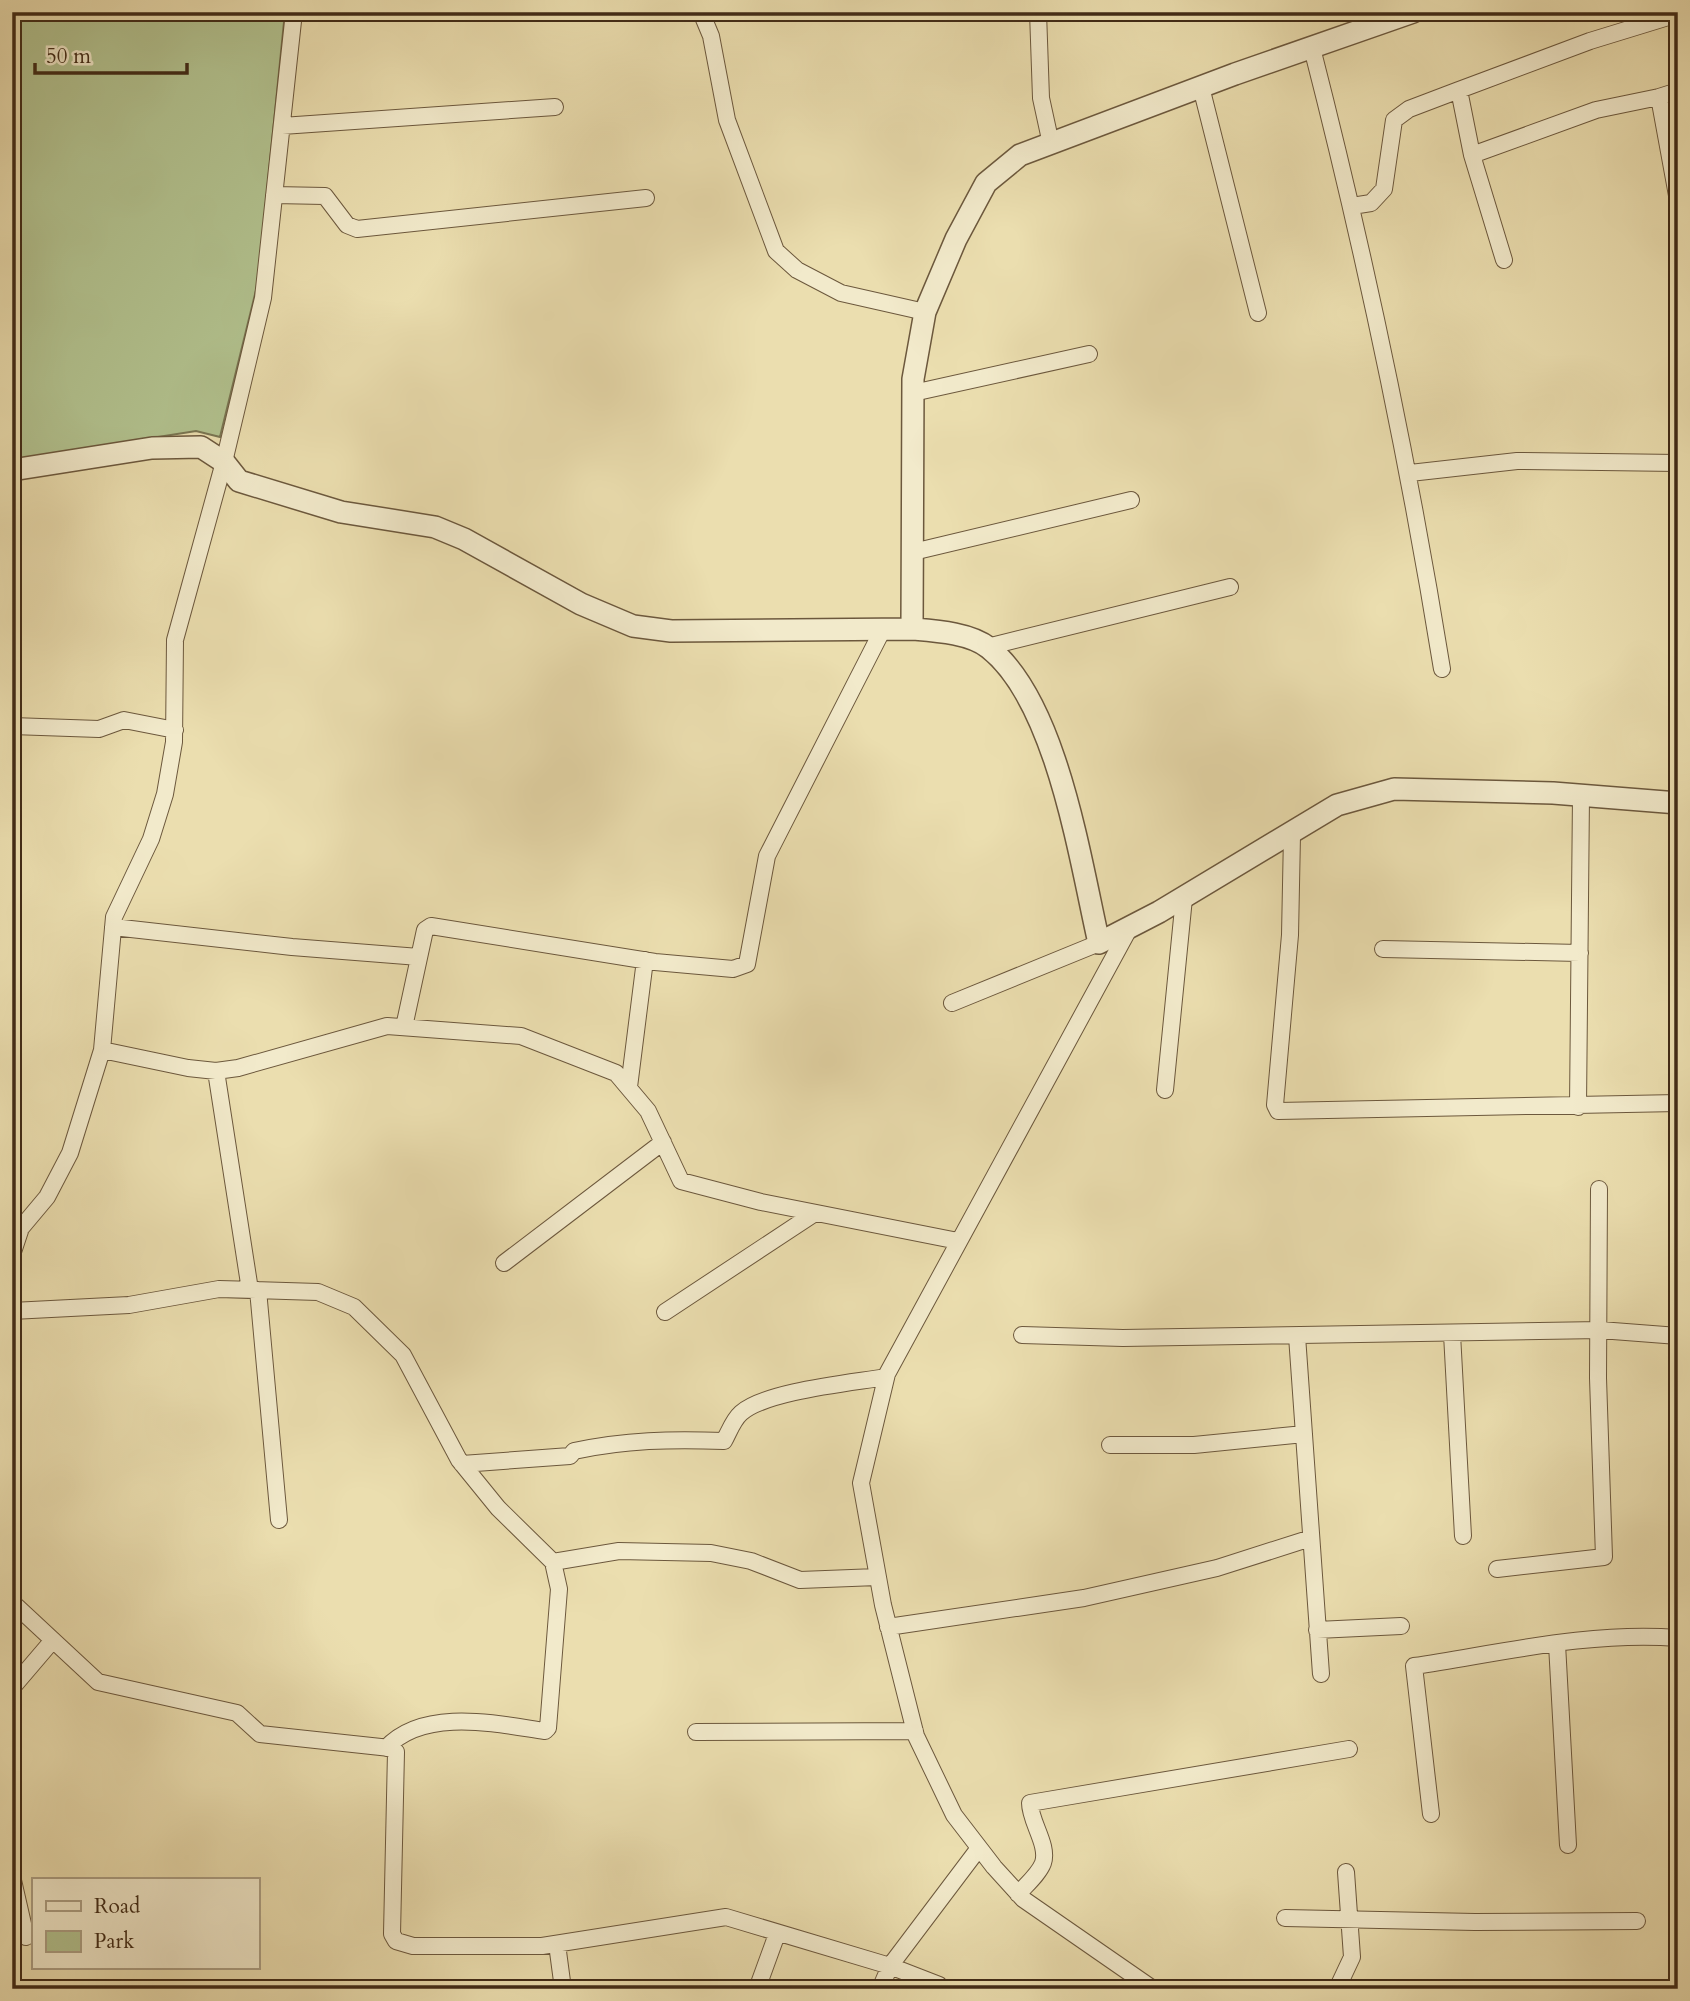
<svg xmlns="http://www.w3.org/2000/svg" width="1690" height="2001" viewBox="0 0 1690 2001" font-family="Cardo,serif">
	<rect width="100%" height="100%" fill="#ebdeaf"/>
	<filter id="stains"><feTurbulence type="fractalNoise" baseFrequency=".00286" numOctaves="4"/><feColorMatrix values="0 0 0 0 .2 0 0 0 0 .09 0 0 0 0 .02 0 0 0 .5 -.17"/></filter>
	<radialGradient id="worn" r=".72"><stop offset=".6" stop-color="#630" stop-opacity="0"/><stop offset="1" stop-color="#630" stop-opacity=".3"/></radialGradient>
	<path fill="#b2c28f" stroke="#7a7653" stroke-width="2" d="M12,12h273l-27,270 -38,155 -24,-6 -184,29z"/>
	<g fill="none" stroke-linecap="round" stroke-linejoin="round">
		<g stroke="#6c583d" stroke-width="18">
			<path id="minor" d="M701,12l10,24 16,84 49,131 21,19 44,23 84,19
				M1038,12l3,86 10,46
				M1312,48c53,207 96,410 130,621
				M1201,87l57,226
				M1459,90l131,-49 88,-27
				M1678,91l-19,6 19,104
				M282,126l273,-19
				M274,195l51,1 22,29 10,4 289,-31
				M1352,206l19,-3 13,-14 10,-69 15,-11 50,-19 13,65
				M1504,260l-32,-105 124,-45 63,-13
				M913,393l176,-39
				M1410,473l107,-12 161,2
				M913,552l218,-52
				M987,647l243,-60
				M12,726l87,3 25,-9 51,10
				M1292,835l-2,100 -15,170 3,6 400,-8
				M113,927l179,20 127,10
				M1129,929l-242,445 -26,109 22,122 33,131 38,79 40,52 29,32 130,90
				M1383,949l197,4
				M952,1003l147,-60
				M404,1027l21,-97 6,-4 224,36 78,7 14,-5 20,-108 116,-227
				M102,1050l86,18 28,3 22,-3 149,-42 134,10 95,37 32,38 33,70 80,21 197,39
				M216,1071l34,219
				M629,1087l16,-127
				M1165,1090l19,-192
				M1578,1107l3,-312
				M12,1255l9,-27 26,-31 23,-44 32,-103 12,-133 37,-78 14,-45 9,-52 1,-102 49,-178 39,-164 31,-286
				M504,1263l159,-121
				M258,1290l21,230
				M12,1311l117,-6 90,-16 99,3 36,15 49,48 56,105 39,48 55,54 6,27 -11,139 -3,3c-48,-7 -121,-24 -159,17
				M665,1312l150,-99
				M1452,1334l11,202
				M1022,1335l101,3 477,-8 78,6
				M1297,1336l24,338
				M1110,1445h84l110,-11
				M462,1464l108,-8 4,-5c51,-11 98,-12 150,-10 5,-9 9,-21 17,-28 25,-22 110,-30 145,-36
				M553,1562l66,-11 92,2 40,8 49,19 77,-3
				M1497,1569l107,-12 -6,-179 1,-189
				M12,1602l86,80 139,31 23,21 130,14 6,4 -4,182 4,7 17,5h129l184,-29 164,49 49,19 1,4
				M888,1627l196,-29 133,-30 94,-30
				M1317,1630l84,-4
				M1557,1644l11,201
				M12,1688l41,-48
				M696,1732l219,-1
				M1431,1814l-17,-148c87,-13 176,-35 264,-28
				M12,1876l14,61
				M1018,1894c8,-9 21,-20 25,-31 6,-18 -13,-41 -13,-60l319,-54
				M1285,1918l190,4 162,-1
				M557,1944l6,45
				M757,1989l20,-55
				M880,1989l10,-23 89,-118
				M1337,1989l15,-32 -6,-85"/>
		</g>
		<g stroke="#6c583d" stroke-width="24">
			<path id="tertiary" d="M12,470l140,-22 49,-1 23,15 15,19 102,31 94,15 29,12 117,65 52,22 38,5 241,-2c24,2 58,4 77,19 68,54 91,212 110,295l60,-31 178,-107 57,-16 159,4 125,10
				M912,629l1,-250 12,-67 31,-73 30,-56 34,-28 215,-81 178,-62"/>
		</g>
		<use href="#minor" stroke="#f2eacb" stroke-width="16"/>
		<use href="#tertiary" stroke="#f2eacb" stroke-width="21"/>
	</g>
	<rect width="1690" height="2001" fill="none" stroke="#ebdeaf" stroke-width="42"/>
	<rect x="14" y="14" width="1662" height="1973" fill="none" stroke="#412b17" stroke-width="3.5"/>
	<rect x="21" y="21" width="1648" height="1959" fill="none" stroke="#412b17" stroke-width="2"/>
	<rect x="32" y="1878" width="228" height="91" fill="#f2eacb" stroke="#ab9e83" stroke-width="2"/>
	<rect x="46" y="1901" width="35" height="10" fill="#f2eacb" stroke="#ab9e83" stroke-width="2"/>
	<text x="94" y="1913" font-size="21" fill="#412b17">Road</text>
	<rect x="46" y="1931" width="35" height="21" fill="#b2c28f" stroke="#ab9e83" stroke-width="2"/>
	<text x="94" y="1948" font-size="21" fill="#412b17">Park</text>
	<path d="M35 63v10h152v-10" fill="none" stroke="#412b17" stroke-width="3.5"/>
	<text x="46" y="63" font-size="21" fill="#412b17" stroke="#f2eacb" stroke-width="5" paint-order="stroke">50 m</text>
	<rect width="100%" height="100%" filter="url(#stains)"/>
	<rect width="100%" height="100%" fill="url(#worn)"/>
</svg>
